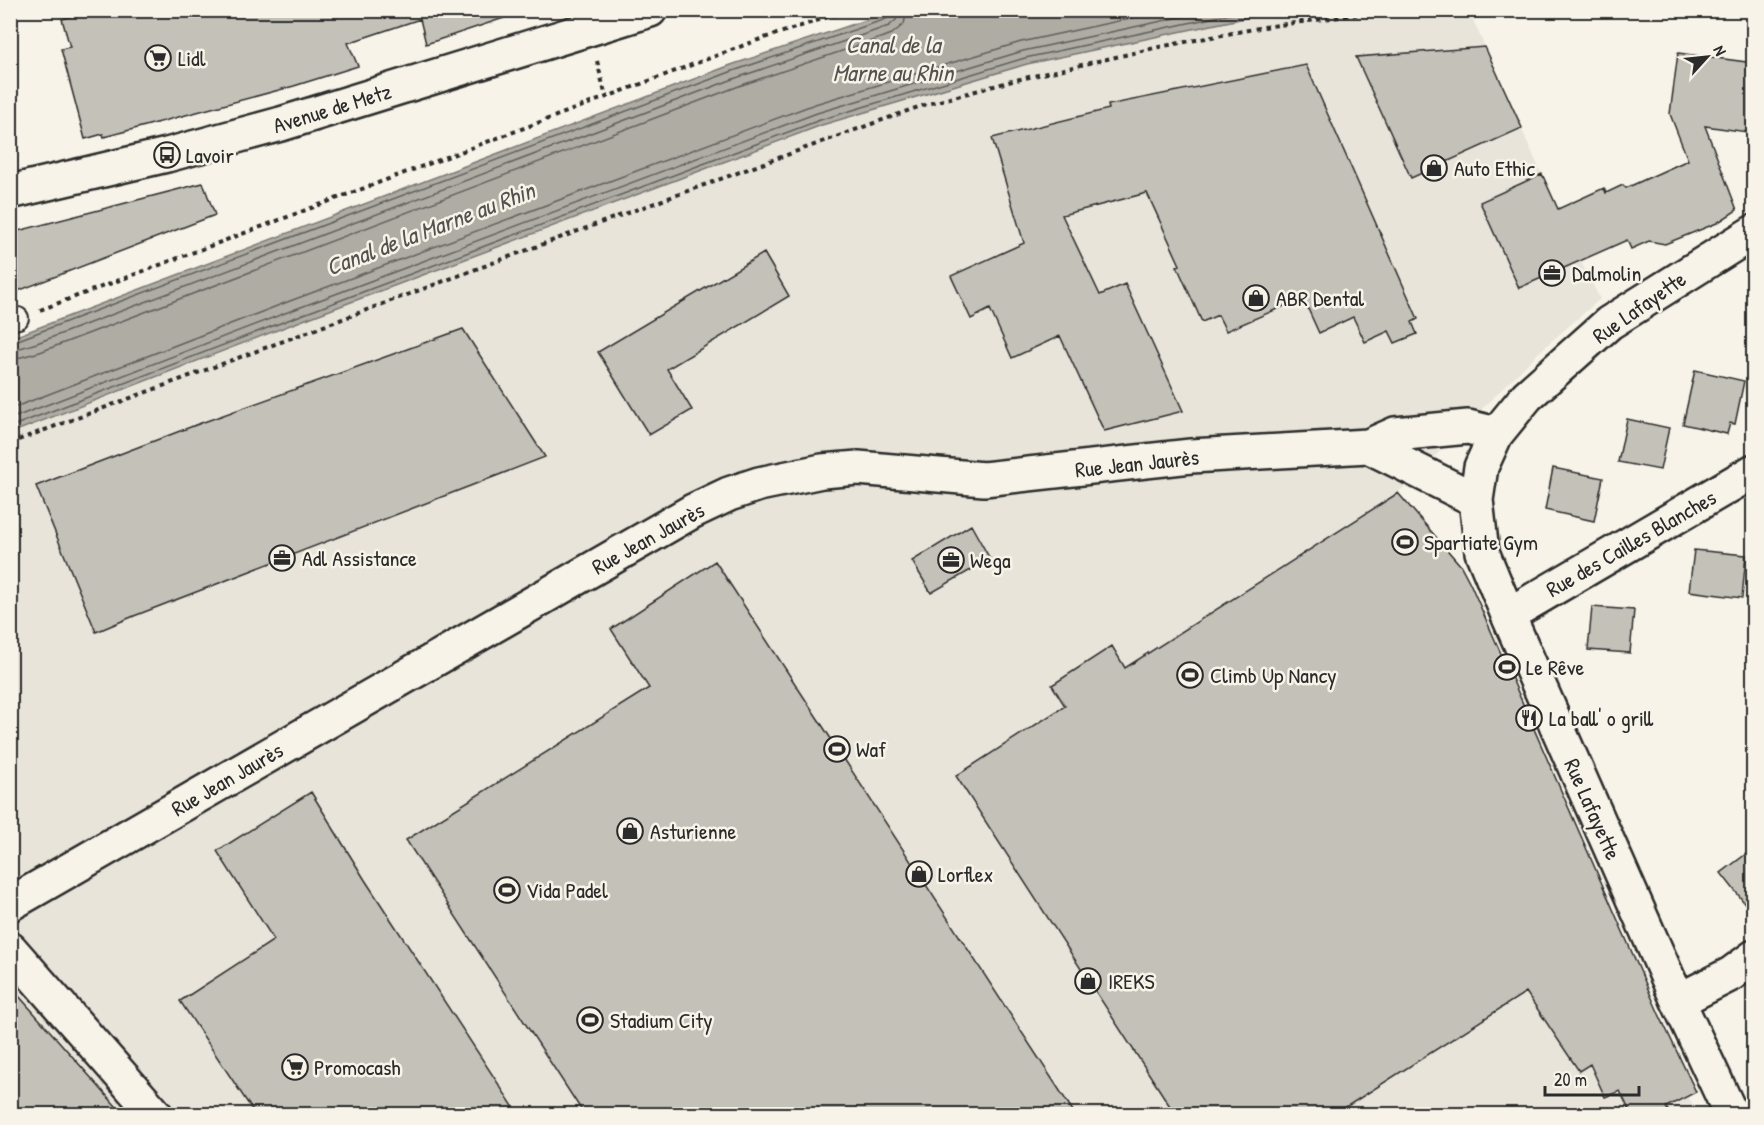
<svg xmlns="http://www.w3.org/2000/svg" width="1764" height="1125" viewBox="0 0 1764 1125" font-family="'Patrick Hand',sans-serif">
	<rect width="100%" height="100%" fill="#f7f3e8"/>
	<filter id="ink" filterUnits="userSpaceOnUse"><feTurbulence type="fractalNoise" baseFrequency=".0167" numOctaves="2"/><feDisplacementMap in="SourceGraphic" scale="12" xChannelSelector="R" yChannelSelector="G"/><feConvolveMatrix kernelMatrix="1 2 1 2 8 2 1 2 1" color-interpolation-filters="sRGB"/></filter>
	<g filter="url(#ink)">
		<path fill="#e8e4da" d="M1278,11h191l111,249 20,39 -61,53 -141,141 63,73 25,53 173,395 38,78 -9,4 9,18h-1686v-681l287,-111 524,-197 205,-61z"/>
		<path fill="#afaca4" stroke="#7a7874" stroke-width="1.5" d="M893,11h385l-251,53 -205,61 -524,197 -287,111v-95l720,-273z"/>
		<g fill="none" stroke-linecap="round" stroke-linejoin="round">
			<path stroke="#605f5b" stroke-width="1.5" d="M10,343l723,-272 153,-52 4,-3 1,-6
				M10,351l27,-8 699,-265 153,-52 7,-6 2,-10
				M10,360l30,-8 699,-266 153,-52 12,-10 3,-14
				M10,409l280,-108 525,-197 206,-62 148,-32
				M10,419l283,-109 524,-197 206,-62 190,-41
				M10,427l286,-110 524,-197 205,-62 224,-48"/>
		</g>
		<path fill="#c4c1b9" stroke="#2b2b2b" stroke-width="1.5" d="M94,10h418l1,5 -87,29 -6,-25 -72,24 10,23 -64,20 -190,51 -1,-3 -18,5 -24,-90 9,-2 -8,-28z
			M1485,47l37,81 -111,50 -55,-121z
			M1678,53l76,10v70l-49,-7 32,84 -20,13 -52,21 -16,-3 -18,8 -4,-9 -108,48 -39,-86 62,-28 16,35 46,-21 2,5 17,-8 3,3 62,-28 -18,-46z
			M1306,65l112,254 -6,3 5,12 -22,9 -6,-12 -24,11 -12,-25 -34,16 -16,-35 -77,33 -8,-16 -16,7 -25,-56 3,-1 -33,-72 -85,22 38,80 25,-11 58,127 -79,20 -44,-95 -48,22 -22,-49 -19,10 -20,-43 73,-33 -32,-105 117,-29 -1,-4z
			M203,183l12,32 -205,79v-61z
			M764,253l25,43 -122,73 25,41 -43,25 -51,-83z
			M463,329l82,128 -411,159 -38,16 -60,-146 165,-63z
			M1695,370l49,11 -9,43 -5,-1 -3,11 -44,-10z
			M1627,419l42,9 -9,42 -42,-8z
			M1553,468l50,10 -9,43 -49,-11z
			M1398,493l63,73 9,17 189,431 37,78 -30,15 4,7h-39l-11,-23 -15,6 -15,-33 -11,7 -53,-79 -191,122h-160l-219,-338 109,-70 -13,-21 60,-39 13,22z
			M971,525l19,34 -59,34 -19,-32z
			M1694,550l52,5 -4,43 -53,-7z
			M715,561l122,187 238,366h-491l-178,-274 243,-152 -38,-59z
			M1592,607l42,3 -4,43 -42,-3z
			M311,792l54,88 153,234h-263l-75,-113 94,-61 -57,-89z
			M1754,848v67l-33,-42z
			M10,986l24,27 89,101h-113z"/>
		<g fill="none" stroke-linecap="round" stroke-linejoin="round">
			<g stroke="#2b2b2b" stroke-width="24">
				<path id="service" d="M10,320l8,-2"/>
			</g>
			<g stroke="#2b2b2b" stroke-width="38">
				<path id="minor" d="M1368,446l108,54
					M1508,615l246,-144
					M10,904l683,-393 36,-17 30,-10 63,-13 36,-3 126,11 207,-23 177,-10 27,-12 73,-7 28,7
					M10,949l145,165
					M1678,1001l53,-27 23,-17
					M1731,1114l-53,-113 -170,-386 -26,-63 -6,-52 5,-33 15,-33 31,-38 82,-73 145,-91"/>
			</g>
			<g stroke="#2b2b2b" stroke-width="38">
				<path id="secondary" d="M10,192l157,-37 114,-31 369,-114"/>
			</g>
			<path stroke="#2b2b2b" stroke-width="4" stroke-dasharray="4.5 4.5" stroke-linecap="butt" d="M597,61l9,36
				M40,310l718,-270 92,-30
				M10,443l587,-219 324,-118 91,-25 147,-34 105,-20 127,-17"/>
			<use href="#service" stroke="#f7f3e8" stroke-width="20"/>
			<use href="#minor" stroke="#f7f3e8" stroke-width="33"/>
			<use href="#secondary" stroke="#f7f3e8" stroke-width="33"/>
		</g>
	</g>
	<defs>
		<g id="supermarket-ring" transform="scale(1.35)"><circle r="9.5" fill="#f7f3e8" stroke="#2b2b2b" stroke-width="1.5"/><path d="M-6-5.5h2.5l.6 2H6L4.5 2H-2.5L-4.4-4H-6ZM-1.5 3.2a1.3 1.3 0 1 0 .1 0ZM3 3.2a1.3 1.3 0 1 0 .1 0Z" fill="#2b2b2b"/></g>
		<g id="bus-ring" transform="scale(1.35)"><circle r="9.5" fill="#f7f3e8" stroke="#2b2b2b" stroke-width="1.5"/><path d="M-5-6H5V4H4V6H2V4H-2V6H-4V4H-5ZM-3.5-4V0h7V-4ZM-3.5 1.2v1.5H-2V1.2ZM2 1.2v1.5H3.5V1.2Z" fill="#2b2b2b"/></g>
		<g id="shop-ring" transform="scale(1.35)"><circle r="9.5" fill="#f7f3e8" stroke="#2b2b2b" stroke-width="1.5"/><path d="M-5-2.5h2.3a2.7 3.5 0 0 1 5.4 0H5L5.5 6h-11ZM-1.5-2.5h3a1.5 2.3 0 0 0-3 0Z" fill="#2b2b2b"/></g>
		<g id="office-ring" transform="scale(1.35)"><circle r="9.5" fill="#f7f3e8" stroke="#2b2b2b" stroke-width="1.5"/><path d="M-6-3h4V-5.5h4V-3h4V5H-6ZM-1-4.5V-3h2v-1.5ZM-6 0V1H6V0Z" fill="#2b2b2b"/></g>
		<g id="stadium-ring" transform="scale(1.35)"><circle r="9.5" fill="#f7f3e8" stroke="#2b2b2b" stroke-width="1.5"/><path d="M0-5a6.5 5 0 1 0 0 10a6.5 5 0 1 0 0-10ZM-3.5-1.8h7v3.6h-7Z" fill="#2b2b2b"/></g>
		<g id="restaurant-ring" transform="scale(1.35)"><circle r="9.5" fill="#f7f3e8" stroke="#2b2b2b" stroke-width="1.5"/><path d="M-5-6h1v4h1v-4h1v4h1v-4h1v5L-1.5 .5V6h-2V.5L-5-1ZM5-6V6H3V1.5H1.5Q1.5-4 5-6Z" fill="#2b2b2b"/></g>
	</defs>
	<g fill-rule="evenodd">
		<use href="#supermarket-ring" x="158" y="58"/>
		<use href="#bus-ring" x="167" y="155"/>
		<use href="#shop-ring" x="1434" y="168"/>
		<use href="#office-ring" x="1552" y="273"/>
		<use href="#shop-ring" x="1256" y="298"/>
		<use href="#stadium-ring" x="1405" y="542"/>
		<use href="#office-ring" x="282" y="558"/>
		<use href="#office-ring" x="951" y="560"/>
		<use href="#stadium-ring" x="1507" y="667"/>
		<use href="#stadium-ring" x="1190" y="675"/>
		<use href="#restaurant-ring" x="1529" y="718"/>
		<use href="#stadium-ring" x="837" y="749"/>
		<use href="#shop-ring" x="630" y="831"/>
		<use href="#shop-ring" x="919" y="874"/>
		<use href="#stadium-ring" x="507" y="890"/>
		<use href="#shop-ring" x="1088" y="981"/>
		<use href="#stadium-ring" x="590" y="1020"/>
		<use href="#supermarket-ring" x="295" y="1067"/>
	</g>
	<g text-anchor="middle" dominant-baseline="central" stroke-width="5" stroke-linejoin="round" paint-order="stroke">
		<g font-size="22" fill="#2b2b2b" stroke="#f7f3e8" text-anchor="start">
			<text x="178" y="58">Lidl</text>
			<text x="186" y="155">Lavoir</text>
			<text x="1454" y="168">Auto Ethic</text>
			<text x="1572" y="273">Dalmolin</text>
			<text x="1276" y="298">ABR Dental</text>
			<text x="1424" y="542">Spartiate Gym</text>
			<text x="302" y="558">Adl Assistance</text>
			<text x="970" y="560">Wega</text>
			<text x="1526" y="667">Le Rêve</text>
			<text x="1210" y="675">Climb Up Nancy</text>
			<text x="1549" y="718">La ball' o grill</text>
			<text x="856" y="749">Waf</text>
			<text x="650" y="831">Asturienne</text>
			<text x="938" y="874">Lorflex</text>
			<text x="526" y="890">Vida Padel</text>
			<text x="1108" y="981">IREKS</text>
			<text x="610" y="1020">Stadium City</text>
			<text x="314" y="1067">Promocash</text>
		</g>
		<g font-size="22" fill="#2b2b2b" stroke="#f7f3e8">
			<text transform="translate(332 108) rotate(-17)">Avenue de Metz</text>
			<text transform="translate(1639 307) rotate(-35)">Rue Lafayette</text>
			<text transform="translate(1137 463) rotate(-6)">Rue Jean Jaurès</text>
			<text transform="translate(648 538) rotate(-29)">Rue Jean Jaurès</text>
			<text transform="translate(1631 543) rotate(-30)">Rue des Cailles Blanches</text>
			<text transform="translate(227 779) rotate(-30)">Rue Jean Jaurès</text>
			<text transform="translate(1593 809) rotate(66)">Rue Lafayette</text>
		</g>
		<g font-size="24" font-style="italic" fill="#53524f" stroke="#f7f3e8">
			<text x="893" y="44">Canal de la<tspan x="893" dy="28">Marne au Rhin</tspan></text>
			<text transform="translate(430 228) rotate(-21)">Canal de la Marne au Rhin</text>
		</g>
	</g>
	<rect width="1764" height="1125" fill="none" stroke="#f7f3e8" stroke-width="36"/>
	<rect x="18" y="18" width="1728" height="1089" fill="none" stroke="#2b2b2b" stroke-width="2" filter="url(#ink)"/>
	<g transform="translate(1707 57) rotate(63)" stroke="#f7f3e8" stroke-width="4.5" paint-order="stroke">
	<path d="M0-4.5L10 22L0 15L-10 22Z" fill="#2b2b2b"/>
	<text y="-9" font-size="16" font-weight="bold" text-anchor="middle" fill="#2b2b2b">N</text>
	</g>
	<path d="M1545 1086v9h94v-9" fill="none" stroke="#2b2b2b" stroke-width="3"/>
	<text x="1554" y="1086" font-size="18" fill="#2b2b2b" stroke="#f7f3e8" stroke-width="4.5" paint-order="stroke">20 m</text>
</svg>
